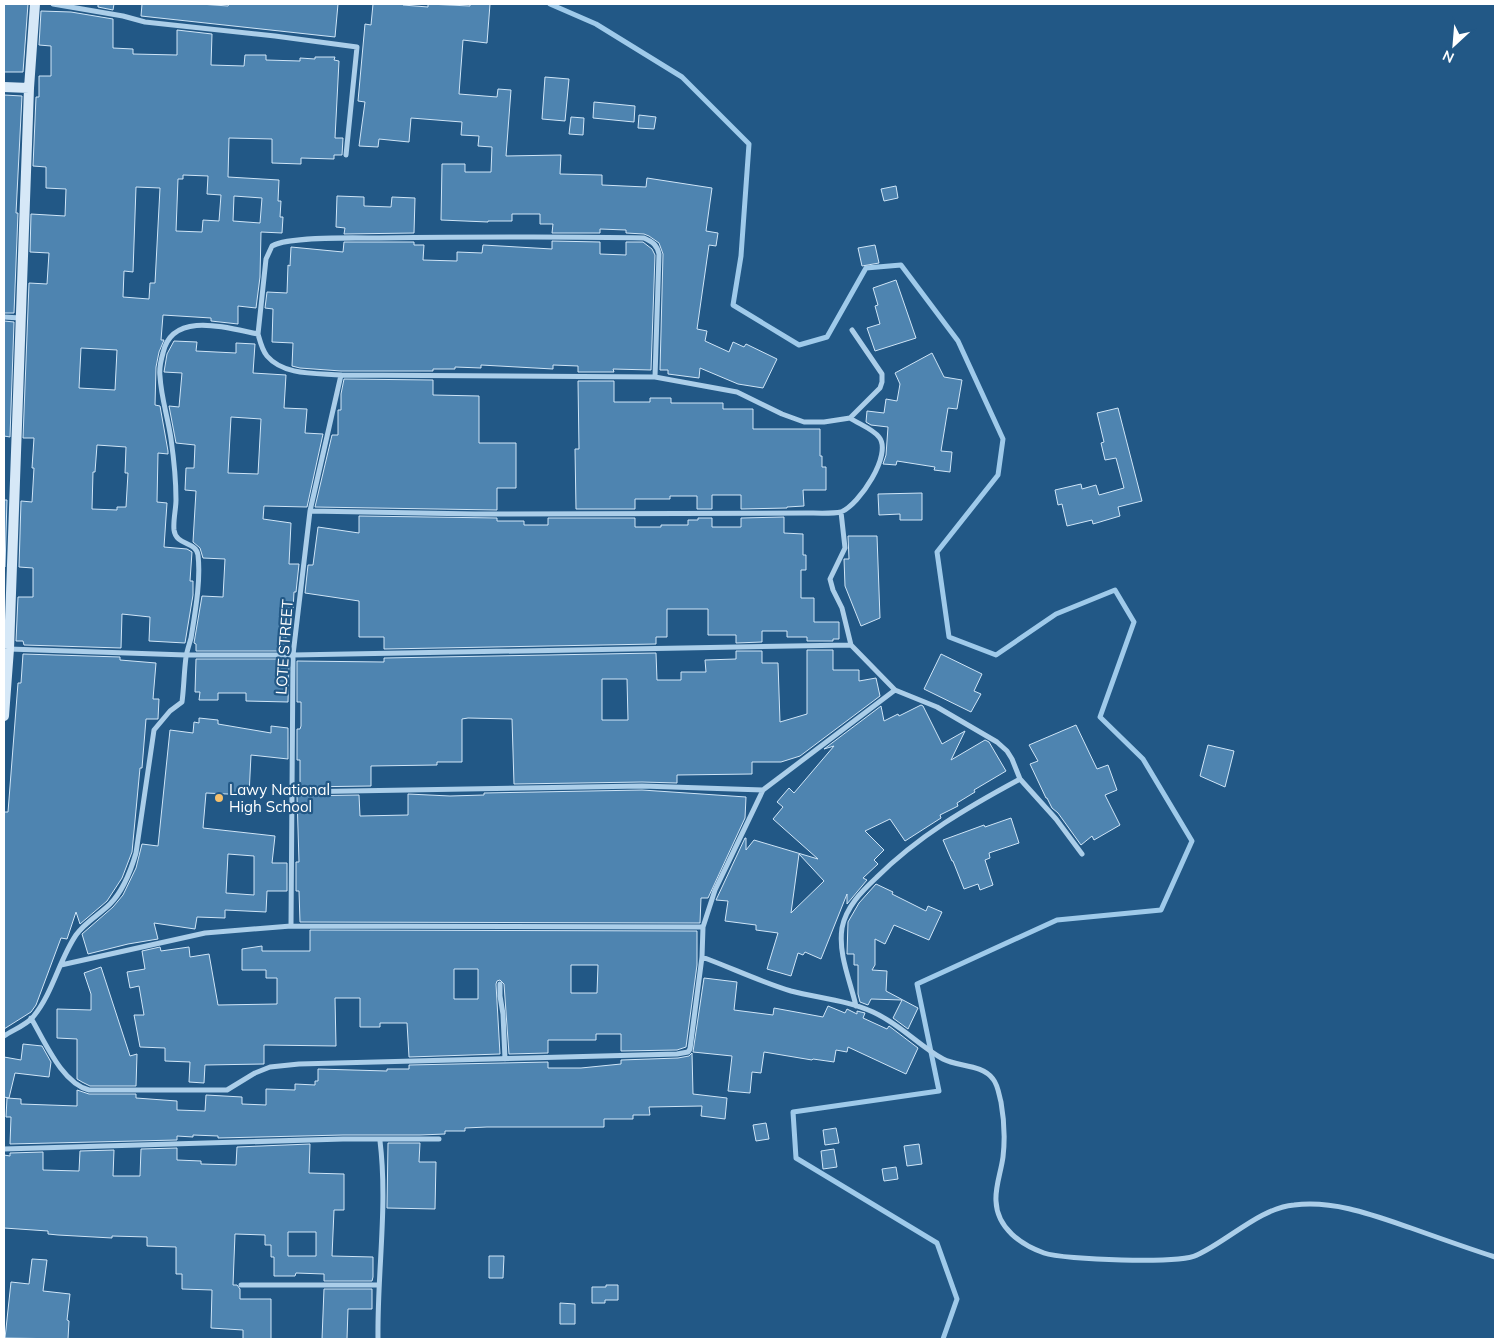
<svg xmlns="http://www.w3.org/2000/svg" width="1499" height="1343" viewBox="0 0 1499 1343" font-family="Mulish,sans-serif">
	<rect width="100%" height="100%" fill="#225886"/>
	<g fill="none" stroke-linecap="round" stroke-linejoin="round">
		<path stroke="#9fcaea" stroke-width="5" d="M550,4l46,20 86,53 67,67 -8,112 -8,49 66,40 28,-8 39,-69 35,-3 57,76 45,98 -5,36 -61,77 12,85 47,18 60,-41 59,-24 19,32 -34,95 43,42 49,82 -31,69 -104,10 -140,64 22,107 -146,21 3,46 141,85 20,56 -14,40"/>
	</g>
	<path fill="#4e84b0" stroke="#cfe5f7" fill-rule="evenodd" d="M4,4h24l-5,68h-19z
		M98,4h16l-1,6 -15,-3z
		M142,4h58l28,2 1,-2h109l-3,33 -194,-21z
		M373,4h30v1l25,2v-3l42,2v-2h20l-3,39 -24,-3 -4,54 38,3 1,-8 13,1 -5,66 55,-1 -1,19 42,1v10l44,2 1,-9 65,10 -6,43 12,2 -2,13 -7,-1 -12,84 10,2 -2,10 24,11 4,-10 11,5 2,-3 31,15 -14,29 -25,-4 -38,-16 -1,10 -31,-4v-4h-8l3,-116 -4,-11 -10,-7 -5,-2 -18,-1v-3l-26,-1v4h-48l1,-9h-13v-10h-28v7h-24v1l-47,-2 1,-56h23v8h26l1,-25 -14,-1 1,-10 -18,-1 1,-13 -51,-4 -2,24 -30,-3 -1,8 -19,-1 6,-44 -7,-1 7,-77 6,1z
		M41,11l30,1 42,7v29l20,1v5l44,1v-25l35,4 -1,31 33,1 1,-11h21v5l34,1v-3l15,1v-2h20l-1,3 5,1 -4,77h8l-1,17h-8v4l-33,-1v6l-29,-1v-24l-43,-1 -1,39 51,3 -1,21h3l-1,16h3l-1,16 -21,-1 -1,45 -4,31 -18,-2v18l-27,-3v-3l-48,-3 -2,25h3l-5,12 -3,15 -1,38 5,1 8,45v3l-10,-1 -1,49 10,1 -3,44 23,2 5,3 -2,29h3v14l-8,48 -36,-2 1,-24 -28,-3 -1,34 -97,-3 -1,-4h-7l2,-44h15v-29l-14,-1 2,-66 11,1 2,-34h-2l2,-30h-11l6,-155 18,1 2,-31 -19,-1 1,-38 34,2 1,-27 -20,-1v-21l-13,-1 3,-69h3v-21h12v-30l-12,-1zM183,175l25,1 -1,18 14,1 -2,26 -16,-1 -1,12 -26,-1 2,-52h5zM136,187l24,1 -5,95h-5l-1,16 -26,-2 1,-26 9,1zM234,196l28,2 -2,25 -27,-2zM81,348l36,2 -2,40 -36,-2zM97,445l29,2 -1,26h3l-2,34h-9v3l-25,-1 1,-37h2z
		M545,77l24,2 -4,42 -23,-2z
		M4,95l18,1 -6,117h2l-4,100h-10z
		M594,102l41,4 -1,16 -41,-4z
		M639,115l17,2 -2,12 -16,-1z
		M571,117l13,1 -1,17 -14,-1z
		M896,186l2,12 -14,3 -3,-12z
		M337,196l27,1v9l27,1 1,-10 23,1 -1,35 -70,1 1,-6 -9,-1z
		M552,241l48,1v12l26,1v-13h17l9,7 3,6 -4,115 -38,-1 1,3h-36v-6l-25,-1v4l-72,-4v3l-26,-1v2h-22v2h-92l-41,-3 -8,-2 1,-23 -21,-1 1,-33 -8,-1 2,-16 20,1 1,-28 2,1 1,-19 52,5 1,-10h70v3h10l-1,15 34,1v-9l25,1 1,-8 69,4z
		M875,245l4,18 -17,3 -4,-18z
		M896,280l20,58 -41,13 -8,-23 13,-4 -5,-18 3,-1 -5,-17z
		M4,321l10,1 -4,115 -6,-1z
		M174,341l23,1 -1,9 40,2v-10l19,1 -2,29 33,2 -2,33 23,1 -2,24 18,1 -16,73 -43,-1 -1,13 28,4 -2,41h10l-3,28h-2l-1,18h-5l-3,41h-89v-7l-2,-1 8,-47 21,1 2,-38 -22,-1 -3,-10 -7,-6 3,-51 -11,-1 1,-22h8l1,-23 -19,-2 -7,-37 10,1 3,-34 -18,-1 3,-18zM231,417l30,2 -3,55 -30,-1z
		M932,353l12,24 18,3 -5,29 -9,-1 -7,43 11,1 -2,20 -16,-2 1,-3 -38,-6 -1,4 -13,-1 3,-9 2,-28 -17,-2 -5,-3 1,-11 17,2 2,-14 11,2 3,-17 -5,-11z
		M344,379l89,1v15l46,1v47h37v45h-19v22l-182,-3 17,-72h6v-25h3v-16z
		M578,381h36v21h36v-4h21v5h52v6h30v20h67v27h2v11h4v23h-23l1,16 -17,1v1l-46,1v-14h-29v14h-15v-13h-27v3h-35v10h-59l-1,-60h4z
		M1118,408l24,93 -24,6 2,9 -27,8 -1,-4 -25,6 -5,-22 -4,1 -3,-15 26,-6 1,5 14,-4 3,10 25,-7 -8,-30 -11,2 -4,-17 3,-1 -7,-29z
		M922,493v27h-22v-6l-21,1 -1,-21z
		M4,500h3l-2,67h-1z
		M359,516l138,2v3h27v4h24v-7h87v9h26v-2h27v-5h10v-2h14v9h29v-9l43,-1v16l19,1v21h3v15h-5v28h13v24h25v17h-6v2h-26v-4h-20v-6h-25v11l-26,1v-8h-28v-26h-41v28h-11v7l-272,5v-12h-25v-36l-54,-8 3,-28h5l5,-38 41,6z
		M848,536h29l3,82 -19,8 -16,-40 -1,-27h5z
		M807,650h26v20h26v11l17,-3 4,18 -80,60 -19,6h-29v12l-75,1v8l-35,-1 -128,2 -2,-65 -44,-1 -6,1v43h-25v3l-66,1v20l-71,1v-27h-3v-31h3l1,-3v-24h-4v-41l87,1v-4l272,-5 1,27h24v-8h25l-1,-12 31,-1v-8h26v12h16l2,59 27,-8zM602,679h25l1,41h-26z
		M23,654l97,3v3l36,3 -3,36h6l-1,20h-12l-4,49h-2l-8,84 -10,26 -15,23 -27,23 -4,-12 -9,27 -6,-1 -25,67 -5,7 -27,17v-217h4l10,-129h3z
		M941,654l41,20 -8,17 7,3 -10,18 -47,-23z
		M196,659h89l-1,2h5l-1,41 -42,-1v-8h-28v7h-19l1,-8h-5z
		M921,705l2,1 19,38 23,-13 -14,29 34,-20 4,2 17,29 -32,19 1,2 -18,11 1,3 -18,9 1,3 -36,23 -15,-22 -25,12 19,19 -10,10 4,4 -15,14 4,2 -20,24v-10l-26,65 -16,-7 -2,3 -5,-2 -7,23 -24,-7 11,-36 -22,-3v-5l-31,-4 3,-20 -12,-1 29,-62h1v12l8,-10 64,19 -45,-40 10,-12 -6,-5 12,-14 5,5 40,-47 -10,3 57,-43 3,15 14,-7 1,2zM799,854l25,27 -33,32z
		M199,718l19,2v4l53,9v-7l17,2v31l-37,-4 -2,40 -43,-2 -3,35 72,8 -3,27h15v28h-20l-1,21 -41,-2v8l-28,-1 -2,12 -41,-6 4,16 -30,5 -40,10 -6,-20 31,-27 10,-12 13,-27 6,-24 16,2 12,-116 23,3 1,-11 5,1zM228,854l26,2v39l-28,-2z
		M1076,725l21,44 11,-4 9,25 -12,5 15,30 -26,15 -2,-4 -11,9 -23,-32 -6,-5 -5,-10h-1l-16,-34 8,-3 -9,-16z
		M1208,745l26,6 -9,36 -25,-11z
		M642,790l104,7 -1,21 -37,80h-7l-1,25 -400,-1 -1,-31h-3v-29h3l-2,-66 62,-1 1,21 48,-1v-21l42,2 34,-1v-2z
		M1011,818l8,25 -30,10 1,5 -5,2 8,25 -13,5 -2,-6 -14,5 -11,-28h-1l-9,-21 41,-15 1,2z
		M876,884l17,8 -1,2 34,17 2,-5 14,6 -13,28 -35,-15 -9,19 -10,-5v26l-3,5 15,1 -1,20 32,17 -10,21 -15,-11 9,-18 -31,-1 -3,6 -8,-3 -2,-8v-29h-4v-11h-7l1,-32 11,-19z
		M310,930l387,1v34l-11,82 -9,3 -56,1v-17h-25v6h-48v13l-39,1 -5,-70 -4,-4 -3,1 -1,3 4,70 -91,3 -2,-34h-27v4h-20v-29h-25l1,48 -72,-1v19l-59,1 -1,18 -15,-1 1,-20 -25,-1v-13l-25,-1 -6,-32h10l-5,-29 -9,2 -3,-16 18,-3 -3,-18 18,-4 1,4 28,-4 1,10 19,-3 9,51 59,-1v-26h-11v-8h-24v-21l20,-3v5h48zM571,965h27l-1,28h-26zM454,969h24v30h-24z
		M101,967l29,89 7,-2 -1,32h-46l-8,-4 -5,-3v-40l-20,-1v-29l34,1v-16l-7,-21z
		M704,978l33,4 -3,28 39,5 1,-7 49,9 5,-11 17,7 2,-4 10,5v-3l8,2 -2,5 24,11 2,-3 29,22 -12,26 -58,-27 -1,5 -11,-2 -2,12 -21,-3 -1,1 -48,-8 -3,21 -9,-1 -2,21 -22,-2 4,-35 -39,-4z
		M23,1044l19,2 9,16 -2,15 -34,-4 -6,25 -5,-1v-40l17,3z
		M692,1053l1,41 34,4 -2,21 -24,-3 1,-10 -53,1 1,8h-17v4h-29v8h-117l-22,1v3h-20v3l-25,1h-77l-125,3v-2l-25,-1v2l-16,-1v4l-167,4 1,-27h-5l1,-19 14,1v5l56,2v-16l12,4h47v4l41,3v9l28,1 1,-16 36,2v7l24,1v-16l29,1v-6l20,1v-4h3v-12l69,2v-2h22v-4l139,-3v6h33l40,-4v-4l57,-2 11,-2z
		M766,1123l3,16 -13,2 -3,-16z
		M836,1128l3,15 -14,2 -2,-15z
		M388,1143h32l-1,19h17l-1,47 -48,-1z
		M310,1144l-1,29 35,1v36h-10l-2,46 41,1v20l-1,4h-48v-7l-28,-1 -1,3h-21v-19h-3v-12h-6v-10l-30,-1 -2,51h4l3,4v10h31v40h-28v-9l-32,-2 1,-38 -30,-1v-15h-6v-27l-29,-1v-9l-35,-1v2l-54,-3 -10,-1v-3l-44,-3v-73l6,1v-3l33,-1v18l36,1 1,-20 34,-1 -1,26h27l1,-27 36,-1v12l24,1v3l35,1 1,-18zM288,1232h28v24h-28z
		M919,1144l3,20 -15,2 -3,-20z
		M834,1149l3,18 -14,2 -2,-18z
		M896,1167l2,12 -14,2 -2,-12z
		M489,1256h15l-1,22h-14z
		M32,1259l15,1 -4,31 27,3 -3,26 2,1 -1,18 -63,-1 6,-56 18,2z
		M606,1285h12v15h-13v3h-13v-16h14z
		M324,1289h48v20h-24l-1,30h-25z
		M560,1303l15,1v20h-15z"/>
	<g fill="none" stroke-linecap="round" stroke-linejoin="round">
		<path stroke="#abcee9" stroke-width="5" d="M53,4l70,12 22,6 130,14 82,11 -11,108
			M4,317l16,1
			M655,377l4,-123c-2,-9 -6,-12 -15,-16 -89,-2 -177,-1 -266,0 -22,0 -89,-2 -106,8l-6,13 -8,75c2,7 4,16 9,22 17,20 50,17 74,19l314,2 82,15 45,22 22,8h20l26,-4 30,-30 2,-6v-8l-30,-44
			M310,511l165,3 331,-1c9,0 27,1 35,-1 18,-7 52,-58 38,-75 -6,-8 -20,-13 -29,-19
			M9,649l177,6h107l558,-10
			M895,690l42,17 60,35 10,9 5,8 8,20
			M292,792l350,-6 121,4
			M291,926l2,-271 17,-144 31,-136
			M702,957c30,11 59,25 89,34 27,7 56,9 82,21 27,12 45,33 70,47 15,8 39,5 50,20 5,6 6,16 8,23 3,17 4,38 2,55 -2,15 -8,30 -7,44 1,27 25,44 48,52 20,7 136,11 153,2 31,-14 63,-47 97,-50 40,-5 79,10 117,23 28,10 56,20 84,29
			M61,965l144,-32 86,-7 412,1
			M500,984v12l3,18 2,45
			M856,1006c-6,-26 -18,-52 -14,-78 4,-21 20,-37 34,-50 42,-42 92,-71 144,-99l36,40 26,35
			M31,1018c14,24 31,65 58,72h138l28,-17 15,-6 29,-3 378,-10 11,-2 2,-3 12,-92 1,-30 12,-37 48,-100 132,-100 -44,-45 -9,-37 -9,-18 -3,-11 15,-31 -4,-36
			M4,1036c9,-6 22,-11 29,-19 20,-24 26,-57 43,-82 9,-13 23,-20 34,-31 13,-13 21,-34 26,-51l18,-123 16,-19 12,-9c2,-15 2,-30 4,-45 1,-6 3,-12 5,-19 4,-25 10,-57 7,-83 -2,-14 -22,-9 -24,-25 -1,-10 2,-21 2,-30 0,-21 -2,-40 -5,-61 -3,-21 -10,-42 -11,-63 -1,-7 1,-16 3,-23 9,-43 65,-25 95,-19
			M4,1149l339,-10h96
			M241,1285h137
			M378,1339c-1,-66 10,-133 2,-198"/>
		<path stroke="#d6e8f7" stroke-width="10" d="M4,87l25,1
			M4,716l5,-67 20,-561 6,-84"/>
	</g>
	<circle fill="#f5c06d" stroke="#225886" stroke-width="2" cx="219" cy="798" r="5"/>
	<g text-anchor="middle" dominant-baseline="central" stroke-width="4.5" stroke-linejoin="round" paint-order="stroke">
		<g font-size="15" fill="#fff" stroke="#225886">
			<text transform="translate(284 647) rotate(-86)">LOTE STREET</text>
		</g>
		<g font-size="15" fill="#fff" stroke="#225886" text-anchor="start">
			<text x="229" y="789">Lawy National<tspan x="229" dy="17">High School</tspan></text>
		</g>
	</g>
	<rect width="1499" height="1343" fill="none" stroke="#ffffff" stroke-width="10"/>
	<g transform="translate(1454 45) rotate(206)" stroke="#225886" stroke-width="4" paint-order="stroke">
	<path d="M0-4L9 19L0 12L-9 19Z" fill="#ffffff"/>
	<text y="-8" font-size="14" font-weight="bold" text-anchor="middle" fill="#ffffff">N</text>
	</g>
</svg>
